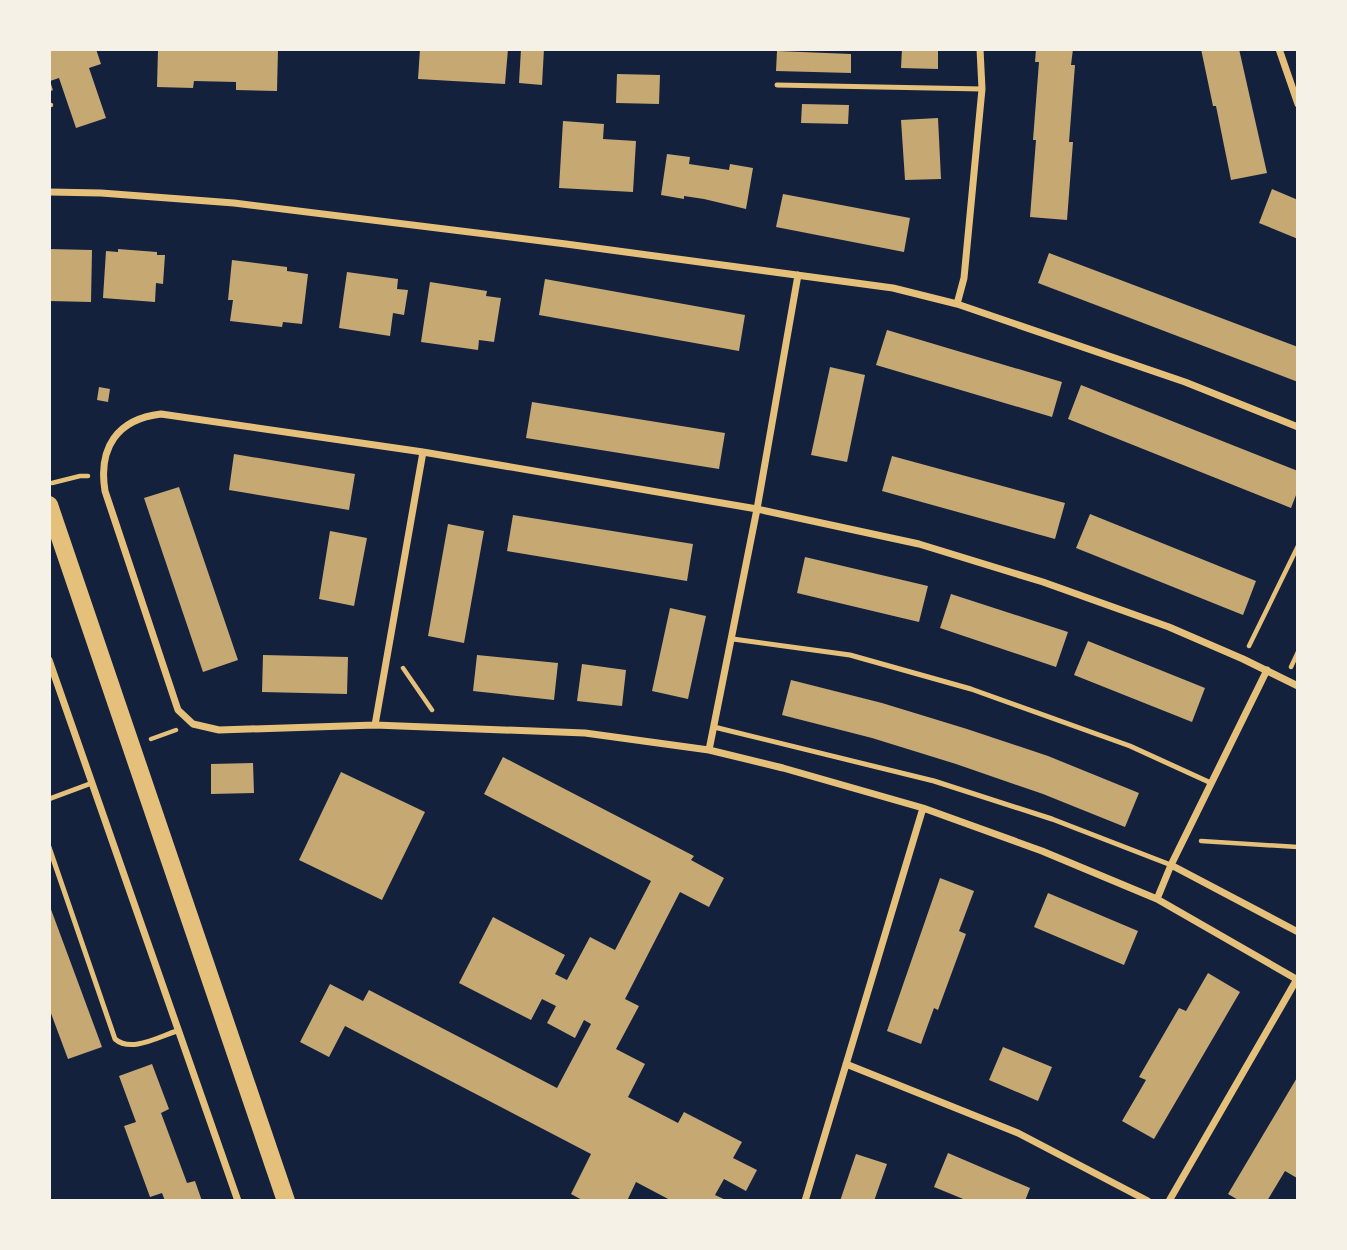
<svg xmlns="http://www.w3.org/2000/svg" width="1347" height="1250" viewBox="0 0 1347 1250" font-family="Karla,sans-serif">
	<rect width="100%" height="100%" fill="#14213d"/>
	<path fill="#c6a872" d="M49,49h47l5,15 -12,4 17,50 -30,10 -17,-50 -9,3 3,9 -4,2z
		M158,49h120l-1,42 -41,-1v-8l-42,-1 -1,7 -36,-1z
		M420,49h88l-3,35 -87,-5z
		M521,49h23l-2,36 -23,-2z
		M902,49h36v20l-37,-1z
		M1036,49h37l-2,16h4l-6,77h4l-6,78 -37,-3 6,-77h-3l6,-78h-4z
		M1201,49h38l28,124 -36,7 -15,-74h-3z
		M777,51l74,3v19l-75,-2z
		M617,74l43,1 -1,29 -43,-1z
		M802,104l47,1 -1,19 -47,-1z
		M938,118l3,61 -36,1 -4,-60z
		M563,121l41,3 -1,15 33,2 -3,51 -74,-4z
		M667,154l23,3 -1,7 40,6 1,-6 23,4 -7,41 -42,-10 -20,-3v3l-23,-4z
		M1272,189l26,11v39l-39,-16z
		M783,194l127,24 -6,34 -128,-25z
		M49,249l43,1 -1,52 -42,-1z
		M118,249l39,3v3h8l-2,29 -7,-1 -1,19 -52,-4 3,-47 12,1z
		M1049,253l249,94v35l-260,-99z
		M232,260l55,7v4l21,3 -6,50 -19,-2 -1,5 -52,-6 3,-21h-5z
		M347,272l51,7 -1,10 11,1 -4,25 -11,-2 -3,23 -51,-8z
		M545,279l200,36 -6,36 -200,-36z
		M430,282l57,9 -1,5 15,2 -7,44 -15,-2 -1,10 -57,-8z
		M887,330l175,52 -10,35 -176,-52z
		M830,367l35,8 -18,87 -36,-7z
		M1081,385l217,86v19l-7,18 -223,-89z
		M99,387l11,2 -2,13 -11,-2z
		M532,402l193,31 -6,36 -193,-31z
		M234,454l121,20 -6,36 -120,-20z
		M892,456l173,47 -10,36 -173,-48z
		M179,487l59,173 -35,12 -59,-174z
		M1090,514l166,67 -13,34 -167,-67z
		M513,515l180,29 -6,37 -180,-30z
		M448,524l36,7 -20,112 -36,-7z
		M330,531l37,7 -13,68 -35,-7z
		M805,557l123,29 -9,36 -122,-29z
		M951,594l117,38 -12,35 -116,-39z
		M670,608l36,8 -18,83 -36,-8z
		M1088,641l117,47 -13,34 -118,-47z
		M263,655l85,2 -1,37 -85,-2z
		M477,655l81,8 -4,37 -81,-9z
		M582,664l44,6 -4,36 -45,-5z
		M791,680l91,23 85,26 81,27 91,37 -14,34 -82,-33 -87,-30 -84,-26 -90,-23z
		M503,757l191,99 -3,4 33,18 -15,29 -29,-15 -55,107 14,7 -23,43 29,15 -17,33 50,26 6,-11 58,30 -9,16 24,12 -11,21 -22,-12 -9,16 13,6h-56l-36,-19 -9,19h-43l-13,-7 20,-40 -246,-128 -16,31 -29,-15 30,-58 33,17 6,-11 188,98 34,-64 -7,-4 -9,18 -28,-15 9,-17 -14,-7 -11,21 -72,-37 34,-66 72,38 -10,19 12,6 23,-43 25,13 36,-69 -167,-87z
		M253,763l1,30 -43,1v-30z
		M341,772l84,40 -43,88 -83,-40z
		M940,878l34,13 -15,40 7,3 -28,76 -4,-2 -13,36 -34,-13z
		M1048,893l90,38 -14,34 -90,-38z
		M49,904l53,143 -34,12 -19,-51z
		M1208,973l32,19 -86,147 -32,-18 24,-41 -7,-3 40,-69 7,3z
		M1003,1047l49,20 -14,34 -49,-21z
		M152,1064l17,45 -8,4 26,70 8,-2 7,20h-37l-3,-8 -12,4 -26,-71 12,-4 -17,-46z
		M1298,1076v101l-1,1 -12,-7 -18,30h-27l-12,-7z
		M948,1153l82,35 -5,13h-57l-34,-14z
		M856,1154l31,10 -13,37h-34z"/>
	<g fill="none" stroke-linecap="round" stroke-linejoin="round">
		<path stroke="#e5c07b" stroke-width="4.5" d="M49,105h2
			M52,483l28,-7h8
			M1249,646l49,-100
			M1291,667l7,-15
			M403,668l29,42
			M151,739l25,-9
			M1201,841l97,6"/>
		<path stroke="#e5c07b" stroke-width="5" d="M777,85l205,4
			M733,639l117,16 121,34 159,57 81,37
			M714,727l220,54 118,38 119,46
			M49,799l43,-16
			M49,847l66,192c16,14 43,-2 62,-8"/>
		<path stroke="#e5c07b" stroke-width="7" d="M1279,49l19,55
			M49,192l52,1 133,10 332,41 327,44 64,16 228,78 113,45
			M957,304l7,-26 18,-189 -2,-40
			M49,660l189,541
			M1298,686l-55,-27 -74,-32 -126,-45 -124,-38 -162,-35 -334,-57 -262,-38c-44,5 -63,34 -56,77l73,219 15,14 26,6 156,-5 210,8 124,17 74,18 140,40 119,43 115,48 141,81
			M375,725l48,-273
			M709,750l48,-241 41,-234
			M1171,865l127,67
			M1157,899l14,-34 96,-195
			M846,1064l172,69 130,68
			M805,1201l118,-393
			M1169,1201l128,-222"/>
		<path stroke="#e5c07b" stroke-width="18" d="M49,505l237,696"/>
	</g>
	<rect width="1347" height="1250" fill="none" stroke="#f6f1e7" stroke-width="102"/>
</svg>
